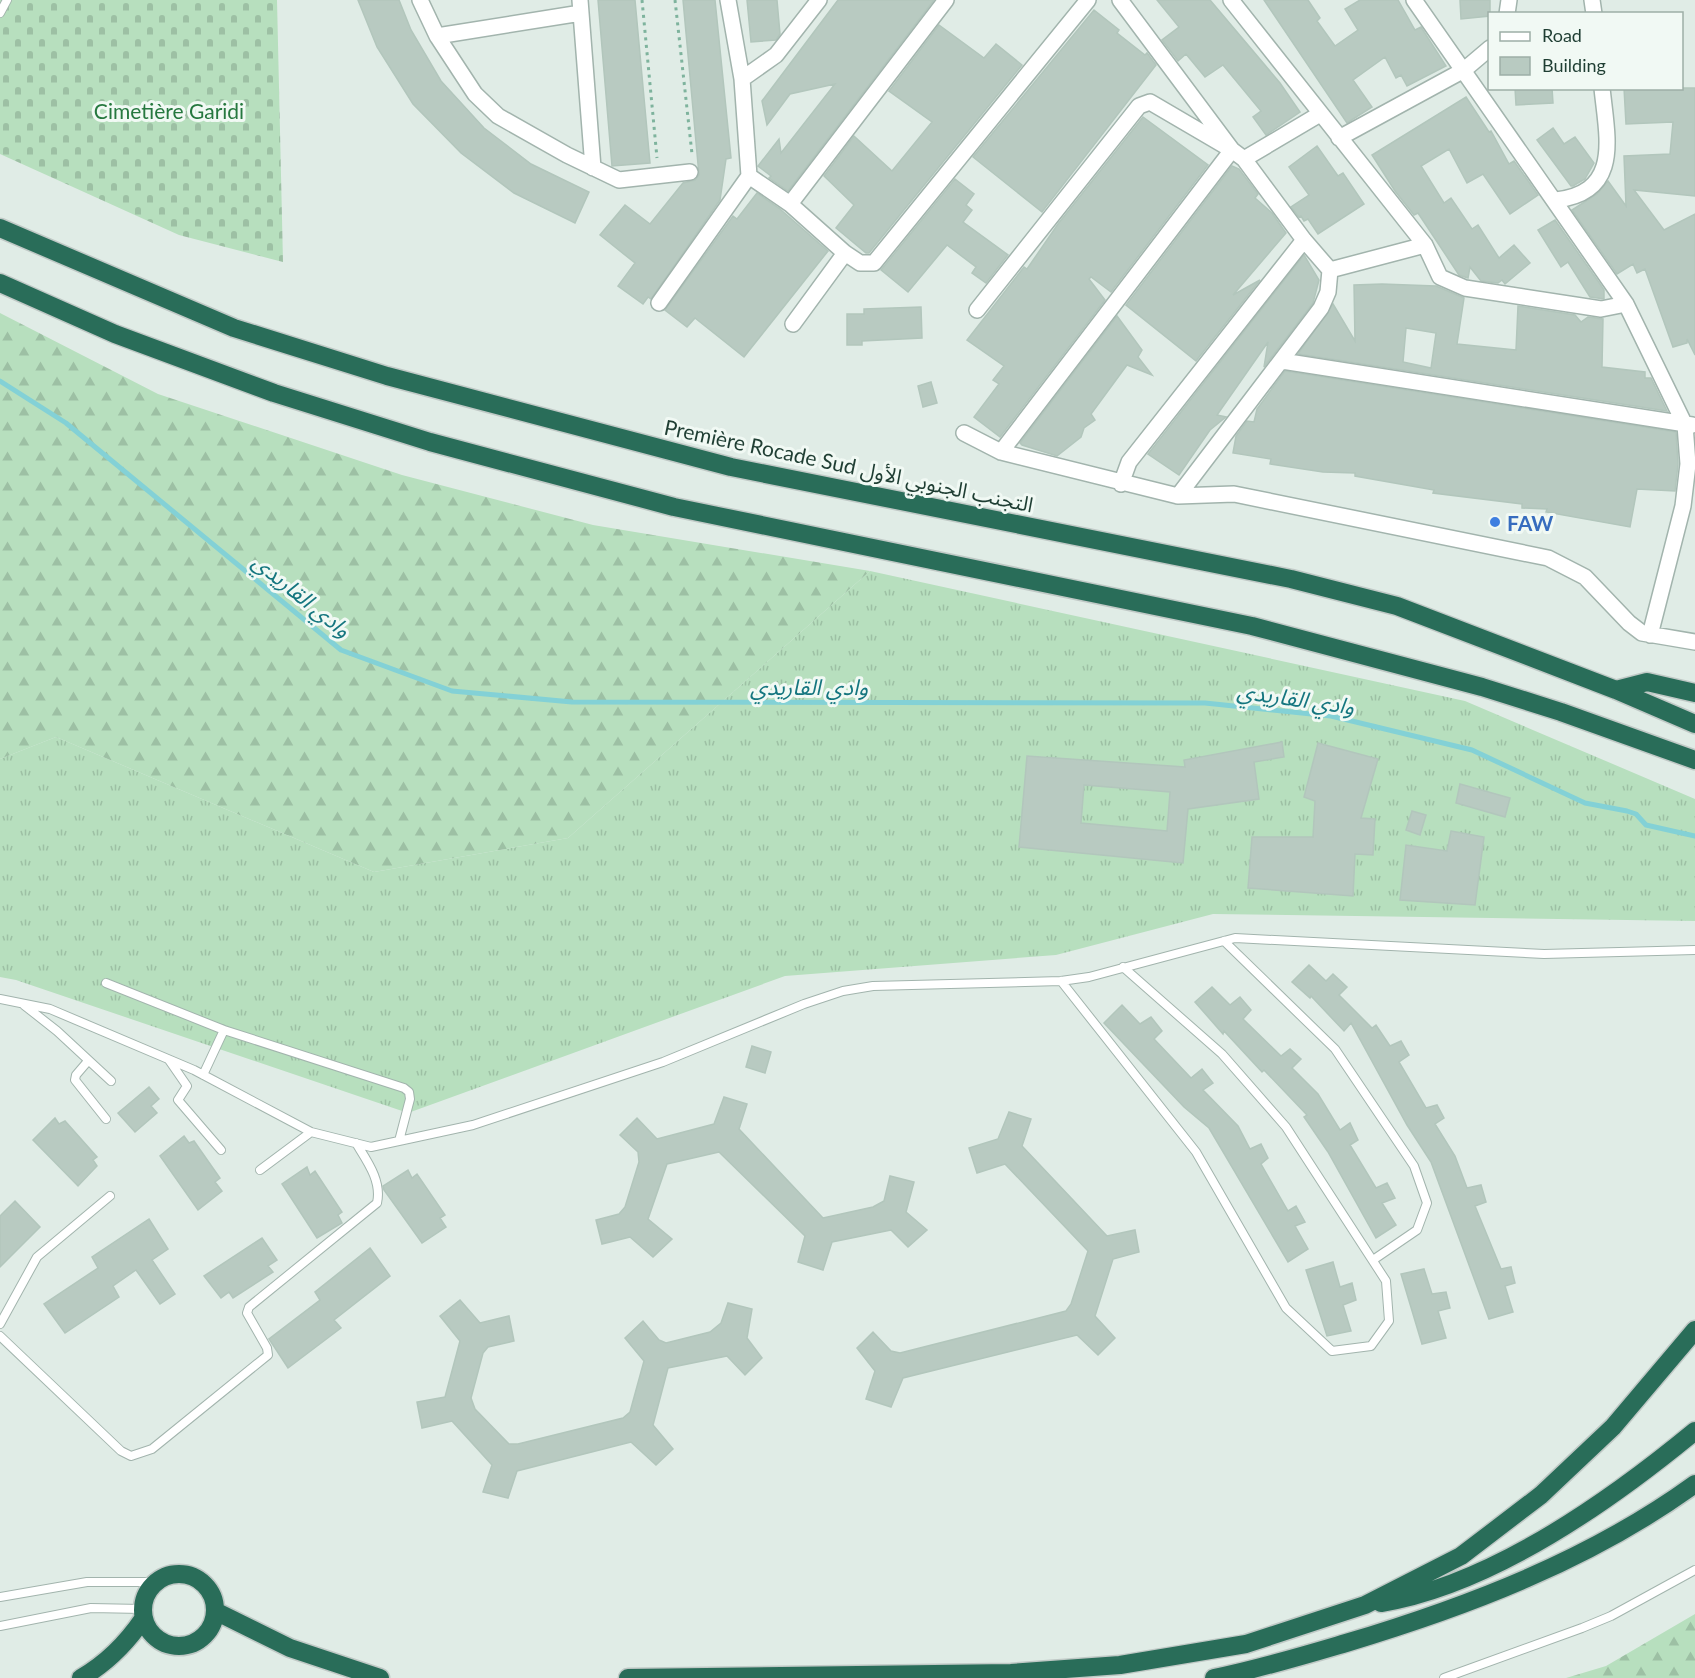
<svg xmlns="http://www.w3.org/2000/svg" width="1695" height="1678" viewBox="0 0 1695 1678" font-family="Lato,'Noto Sans Arabic',sans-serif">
	<defs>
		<pattern id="grass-tufts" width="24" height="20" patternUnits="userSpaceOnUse" patternTransform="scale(1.5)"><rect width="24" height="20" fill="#b7dfbe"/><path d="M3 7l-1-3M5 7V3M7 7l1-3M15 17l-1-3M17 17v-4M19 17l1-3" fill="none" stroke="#9dc0a4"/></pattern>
		<pattern id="forest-firs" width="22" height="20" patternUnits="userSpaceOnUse" patternTransform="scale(1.5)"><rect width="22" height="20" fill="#b7dfbe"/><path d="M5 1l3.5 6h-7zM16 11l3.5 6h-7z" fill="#9dc0a4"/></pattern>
		<pattern id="cemetery-stones" width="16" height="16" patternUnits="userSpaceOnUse" patternTransform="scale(1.5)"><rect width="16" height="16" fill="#b7dfbe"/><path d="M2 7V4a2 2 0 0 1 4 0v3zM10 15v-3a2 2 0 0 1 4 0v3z" fill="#9dc0a4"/></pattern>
	</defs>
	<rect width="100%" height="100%" fill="#e0ece6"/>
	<path fill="url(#grass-tufts)" d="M870,571l595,130 230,98v122l-482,-7 -157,41 -271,21 -377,137 -392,-133 -16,-3v-218l56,-22 318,135 194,-34z"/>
	<path fill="url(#forest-firs)" d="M0,313l158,81 244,81 191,50 277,46 -302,267 -194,34 -318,-135 -56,22z
		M1695,1614v64h-129l40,-12z"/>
	<path fill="url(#cemetery-stones)" d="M0,0h277l6,262 -104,-27 -179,-81z"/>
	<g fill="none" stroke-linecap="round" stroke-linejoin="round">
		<path stroke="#83d1d6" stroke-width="5" d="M0,381l66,42 275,227 111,41 120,11 633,1 126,13 141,34 113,53 42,8 9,3 10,11 49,11"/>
	</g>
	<path fill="#b8cac1" stroke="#b2c6bc" stroke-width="1.5" fill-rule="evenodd" d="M358,0h41l12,30 30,51 43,47 47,36 58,28 -14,31 -61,-30 -53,-40 -48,-49 -36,-57z
		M598,0h37l15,163 -38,3z
		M683,0h32l16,158 -5,1 -6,41 -69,99 -3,-2 -5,7 -25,-18 17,-23 -35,-28 25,-30 25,19 33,-41 12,-3 4,-5z
		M747,0h30l3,34 -4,6 -25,2z
		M838,0h96l-146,191 -19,-13 2,-2 -13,-10 21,-27 2,14 54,-69 -45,10 -23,31 -5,-24z
		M1157,0h53l70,83 20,29 -34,23 -13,-18 8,-6 -38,-46 -18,12 -19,-23 -8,7 -16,-21 17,-13z
		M1264,0h44l12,18 -3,3 18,25 23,-16 -13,-21 15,-9h38l17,30 6,-3 25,39 -39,20 -6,-11 -5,3 -11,-21 -32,23 19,27 -25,16z
		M1460,0h30v16l-29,3z
		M1094,10l25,20 -2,3 28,22 2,-2 9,12 -114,147 -69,-55z
		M939,25l45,33 12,-14 26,21 -153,188h-3l-30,-25 18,-23 -30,-29 30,-40 38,35 40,-49 -43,-31z
		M1515,88h37l1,15 -37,2z
		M1624,88h71v108l-61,-6 30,40 31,-16v141l-8,-16v4l-14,4 -28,-78 -8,4 -4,-9 -16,10 -45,-64 25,-16 11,-13 18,25 -2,-50 46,-2 3,-32 -47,2z
		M1466,97l23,35 2,-1 18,33 5,-3 24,34 -28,19 -27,-40 -16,9 -18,-34 -28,17 23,37 7,-5 21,31 6,-4 21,33 15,-13 16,18 -25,21 -3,-4 -4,3 -17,-2 -11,-14 -2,11 -9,-3 -41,-62 -4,2 -19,-24 -23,-36z
		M1143,117l65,48 -97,127 -20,-15 -2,2 16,21 -105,137 -26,-20 25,-33 -6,-4 11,-14 -37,-26 57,-73 3,2 31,-45z
		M1553,128l11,16 11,-7 19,26 -9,16 -12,7h-2l-34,-46z
		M1317,146l21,30 5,-3 21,31 -46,30 -10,-15 -4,2 -3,-5 -2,1 -8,-10 18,-12 -20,-28z
		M1232,166l7,3 19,25 -3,4 17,15 14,20 -53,62 27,-15 -64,81 -70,-56z
		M955,179l19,15 -8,11 6,5 -9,12 45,33 -22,28 -14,-10 4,-6 -29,-22 -39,47 -27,-22z
		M757,193l23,16 48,42 -84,106 -49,-39 -8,9 -22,-17 68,-94 4,3z
		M1555,220l45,64 4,6v9l-14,-2 -22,-35 -7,5 -23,-37z
		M1304,255l15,25 -6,23 -49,64 4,-25 -51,73 9,2 -16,13 -31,45 -31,-21z
		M1382,284l54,2 28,12 -7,46 59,6 2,-44 57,9 6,7 7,-5 15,2 -1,48 43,5v6h6l16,33 -369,-57 35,-50 22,37 -1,-56zM1406,328l30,5 -5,35 -28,-6z
		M921,307l1,31 -60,3v4h-15v-31h17v-5z
		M1117,316l25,34 -4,7 14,18 -25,-10 -36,49 4,6 -11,8 -3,9 -24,19 -35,-11 -2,-2z
		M1285,371l391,61 2,32 -3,27 -38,-2 -7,38 -84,-15 1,-3 -25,-1v-4l-89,-11 1,-3 -79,-14v-3l-32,-1 -53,-8 1,-5 -38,-6 3,-17 11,-15 7,1 3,-13z
		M931,382l6,21 -14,4 -5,-21z
		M1282,742l2,15 -30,5 5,37 -71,10 -5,54 -164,-16 8,-91 158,11 -1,-7zM1084,785l86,7 -3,39 -86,-8z
		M1318,743l60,16 -17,59 14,1 -2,36 -18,-1 -2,42 -105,-8 4,-51h61l2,-36 -11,-4z
		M1460,784l50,14 -5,19 -49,-14z
		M1412,811l14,4 -6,20 -14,-5z
		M1451,831l33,6 -9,68 -75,-5 6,-55 41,6z
		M1309,965l17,16 7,-7 14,13 -8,8 33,33 4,-3 14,21 11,-5 8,14 -10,7 27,46 11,-3 7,13 -9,6 20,32 12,32 14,-3 5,17 -11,4 26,63 10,-2 4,16 -10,3 8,26 -24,7 -58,-157 -24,-37 -56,-102 -7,8 -33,-35 -1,2 -18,-16z
		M1212,987l18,18 10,-8 11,13 -8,9 38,37 9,-7 11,10 -9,9 26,26 22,36 10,-7 8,17 -8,5 26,43 11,-5 8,15 -13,5 14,22 -20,13 -48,-86 -24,-35 3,-2 -43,-45 -2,2 -38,-41 -1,3 -28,-32z
		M1122,1005l18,19 11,-7 11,14 -8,8 37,39 11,-9 11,14 -10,7 35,36 12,23 11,-5 7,14 -7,6 27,47 8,-5 9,16 -10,4 13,23 -20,13 -79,-134 -25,-21 -80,-84z
		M752,1046l19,6 -6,21 -19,-6z
		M149,1087l10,12 -8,7 6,7 -22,19 -17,-19z
		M724,1097l23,7 -8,25 84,89 50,-11 11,-6 6,-25 24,6 -8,30 21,18 -19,17 -17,-17 -59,12 -9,28 -25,-8 7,-26 -86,-84 -52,12 -19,55 24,20 -19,18 -23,-20 -28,7 -6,-24 23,-6 6,-7 14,-45 -1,-10 -18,-17 17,-17 20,21 57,-15z
		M1009,1112l22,7 -9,27 85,90 28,-6 4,22 -26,7 -18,57 20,22 -17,17 -21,-20 -174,43 -12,29 -25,-8 9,-28 -18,-23 16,-16 18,19 9,2 166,-42 5,-7 17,-53 -83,-87 -28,9 -8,-25 29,-9z
		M55,1118l4,6 6,-3 32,36 -4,3 4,6 -19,20 -45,-46z
		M184,1136l5,7 5,-2 26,37 -5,4 7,9 -24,19 -38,-54z
		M307,1167l3,8 5,-4 27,41 -4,3 4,8 -25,15 -35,-54z
		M408,1170l4,8 5,-4 28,41 -5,3 6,9 -24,16 -38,-53 -1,-4z
		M15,1201l25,26 -40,40v-51z
		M149,1219l19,30 -16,11 23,34 -15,10 -24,-34 -23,16 6,11 -54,36 -21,-29 54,-36 -6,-11z
		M262,1238l15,22 -9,6 5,6 -40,26 -4,-6 -8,6 -17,-22z
		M370,1248l20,28 -56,44 7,8 -53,40 -19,-29 51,-39 -5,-8z
		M1333,1262l7,25 12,-4 4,17 -13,5 8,26 -24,5 -21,-66z
		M1424,1269l8,25 14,-2 4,16 -12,3 8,27 -24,6 -21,-70z
		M460,1300l20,23 29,-7 5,25 -26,6 -5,6 -12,45 4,11 34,35h9l105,-26 7,-6 14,-51 -19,-23 18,-17 16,19 7,3 44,-11 11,-9 7,-20 24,6 -5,29 15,20 -17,17 -18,-19 -59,12 -15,57 20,24 -17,16 -25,-23 -114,29 -9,27 -25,-6 9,-27 -40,-44 -30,7 -5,-26 28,-5 15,-56 -20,-25z"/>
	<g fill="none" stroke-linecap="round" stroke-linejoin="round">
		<g stroke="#a2b4ad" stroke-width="10">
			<path id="lane" d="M0,13l7,-13
				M1224,941l111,108 79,117 13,37 -10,27 -44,30
				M1061,981l135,171 90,156 46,43 39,-5 18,-25 -3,-40 -100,-154 -64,-73 -99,-87
				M106,983l118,47 -21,45
				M0,999l50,10 144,61 117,62 60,15 102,-22 190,-63 141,-58 39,-13 30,-5 188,-5 28,-4 146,-39 309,16 151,-4
				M24,1005l33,26 54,50
				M224,1030l180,58 5,4 1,7 -11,42
				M169,1060l18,26 -9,14 43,50
				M88,1061l-12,14 -1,5 31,39
				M260,1170l51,-38
				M0,1324l37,-67 73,-61
				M0,1336l121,115 10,5 21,-7 116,-94 -1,-7 -20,-35 2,-6 128,-104c5,-22 -10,-42 -21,-60
				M0,1597l87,-15h68
				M0,1626l91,-18 51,1
				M1444,1678l138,-50 29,-12 84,-46"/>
		</g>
		<g stroke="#a2b4ad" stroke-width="18">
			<path id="street" d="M420,0l17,36 144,-23 -1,-13
				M1120,0l112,150 12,9 60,81 26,30 -2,22 -7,16 -143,188
				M1231,0l194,245 15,32 25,11 136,21 25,-5
				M1414,0l212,304 59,121 3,39 -5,42 -33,129
				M1592,0l2,14
				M581,13l12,155
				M1507,14l2,-14
				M437,36l38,58 23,22 69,39 52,25 71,-8
				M742,79l34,-24 43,-55
				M1339,138l125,-68 26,-22
				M1244,159l76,-45
				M749,176l41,28 55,49 15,10h14l214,-263
				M1556,200c66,-8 51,-62 46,-112
				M790,204l156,-204
				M1330,270l95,-25
				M659,303l90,-127 -7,-97 -14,-79
				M977,310l162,-204 11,-4 82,48 -231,302
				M793,324l52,-71
				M1282,361l410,64
				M964,433l37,19 177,44 56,-2 314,64 37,19 44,46 13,10 53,9
				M1121,484l8,-22 175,-222"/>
		</g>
		<g stroke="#c0c9c6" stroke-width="21">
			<path id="highway" d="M0,228l234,100 153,48 344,91 560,112 106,27 219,84 79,34
				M0,283l115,51 159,59 156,49 244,65 578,119 230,61 79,25 134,48
				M1616,690l31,-8 48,11
				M143 1610a36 36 0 1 1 72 0a36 36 0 1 1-72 0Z
				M1381,1603c110,-18 229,-102 314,-172
				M215,1611l75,37 90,30
				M81,1678c26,-15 45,-34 62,-59
				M628,1678l383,-5 109,-8 126,-21 119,-39 96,-49 80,-61 72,-68 82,-97
				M1214,1678c45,-9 88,-22 132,-35 123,-37 244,-83 349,-159"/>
		</g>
		<path stroke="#7eb39d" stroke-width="3" stroke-dasharray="3 4.5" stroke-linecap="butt" d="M642,0l15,158
			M675,0l17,154"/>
		<use href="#lane" stroke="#fff" stroke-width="8"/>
		<use href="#street" stroke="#fff" stroke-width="15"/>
		<use href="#highway" stroke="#296d59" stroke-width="18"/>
	</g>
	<circle fill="#3f7fe0" stroke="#f1f9f4" stroke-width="2" cx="1495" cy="522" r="6"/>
	<g text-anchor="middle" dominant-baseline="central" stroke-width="6" stroke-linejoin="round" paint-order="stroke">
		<g font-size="21" fill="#26783f" stroke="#f1f9f4">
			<text x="169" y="110">Cimetière Garidi</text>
		</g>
		<g font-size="21" fill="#1f3e33" stroke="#f1f9f4">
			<text transform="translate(849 465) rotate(12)">Première Rocade Sud التجنب الجنوبي الأول</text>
		</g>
		<g font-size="21" font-weight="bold" fill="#366cbe" stroke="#f1f9f4" text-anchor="start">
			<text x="1507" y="522">FAW</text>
		</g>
		<g font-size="22" font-style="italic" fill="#15767f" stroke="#f1f9f4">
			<text transform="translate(302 595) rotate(39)">وادي القاريدي</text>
			<text x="809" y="686">وادي القاريدي</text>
			<text transform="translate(1296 698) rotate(8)">وادي القاريدي</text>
		</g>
	</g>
	<rect x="1488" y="12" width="195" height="78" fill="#f1f9f4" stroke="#9daea7" stroke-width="1.5"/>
	<rect x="1500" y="32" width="30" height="9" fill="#ffffff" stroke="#9daea7" stroke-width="1.5"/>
	<text x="1542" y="42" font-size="18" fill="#1f3e33">Road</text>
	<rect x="1500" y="57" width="30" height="18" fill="#b8cac1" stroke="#9daea7" stroke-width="1.5"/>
	<text x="1542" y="72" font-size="18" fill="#1f3e33">Building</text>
</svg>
